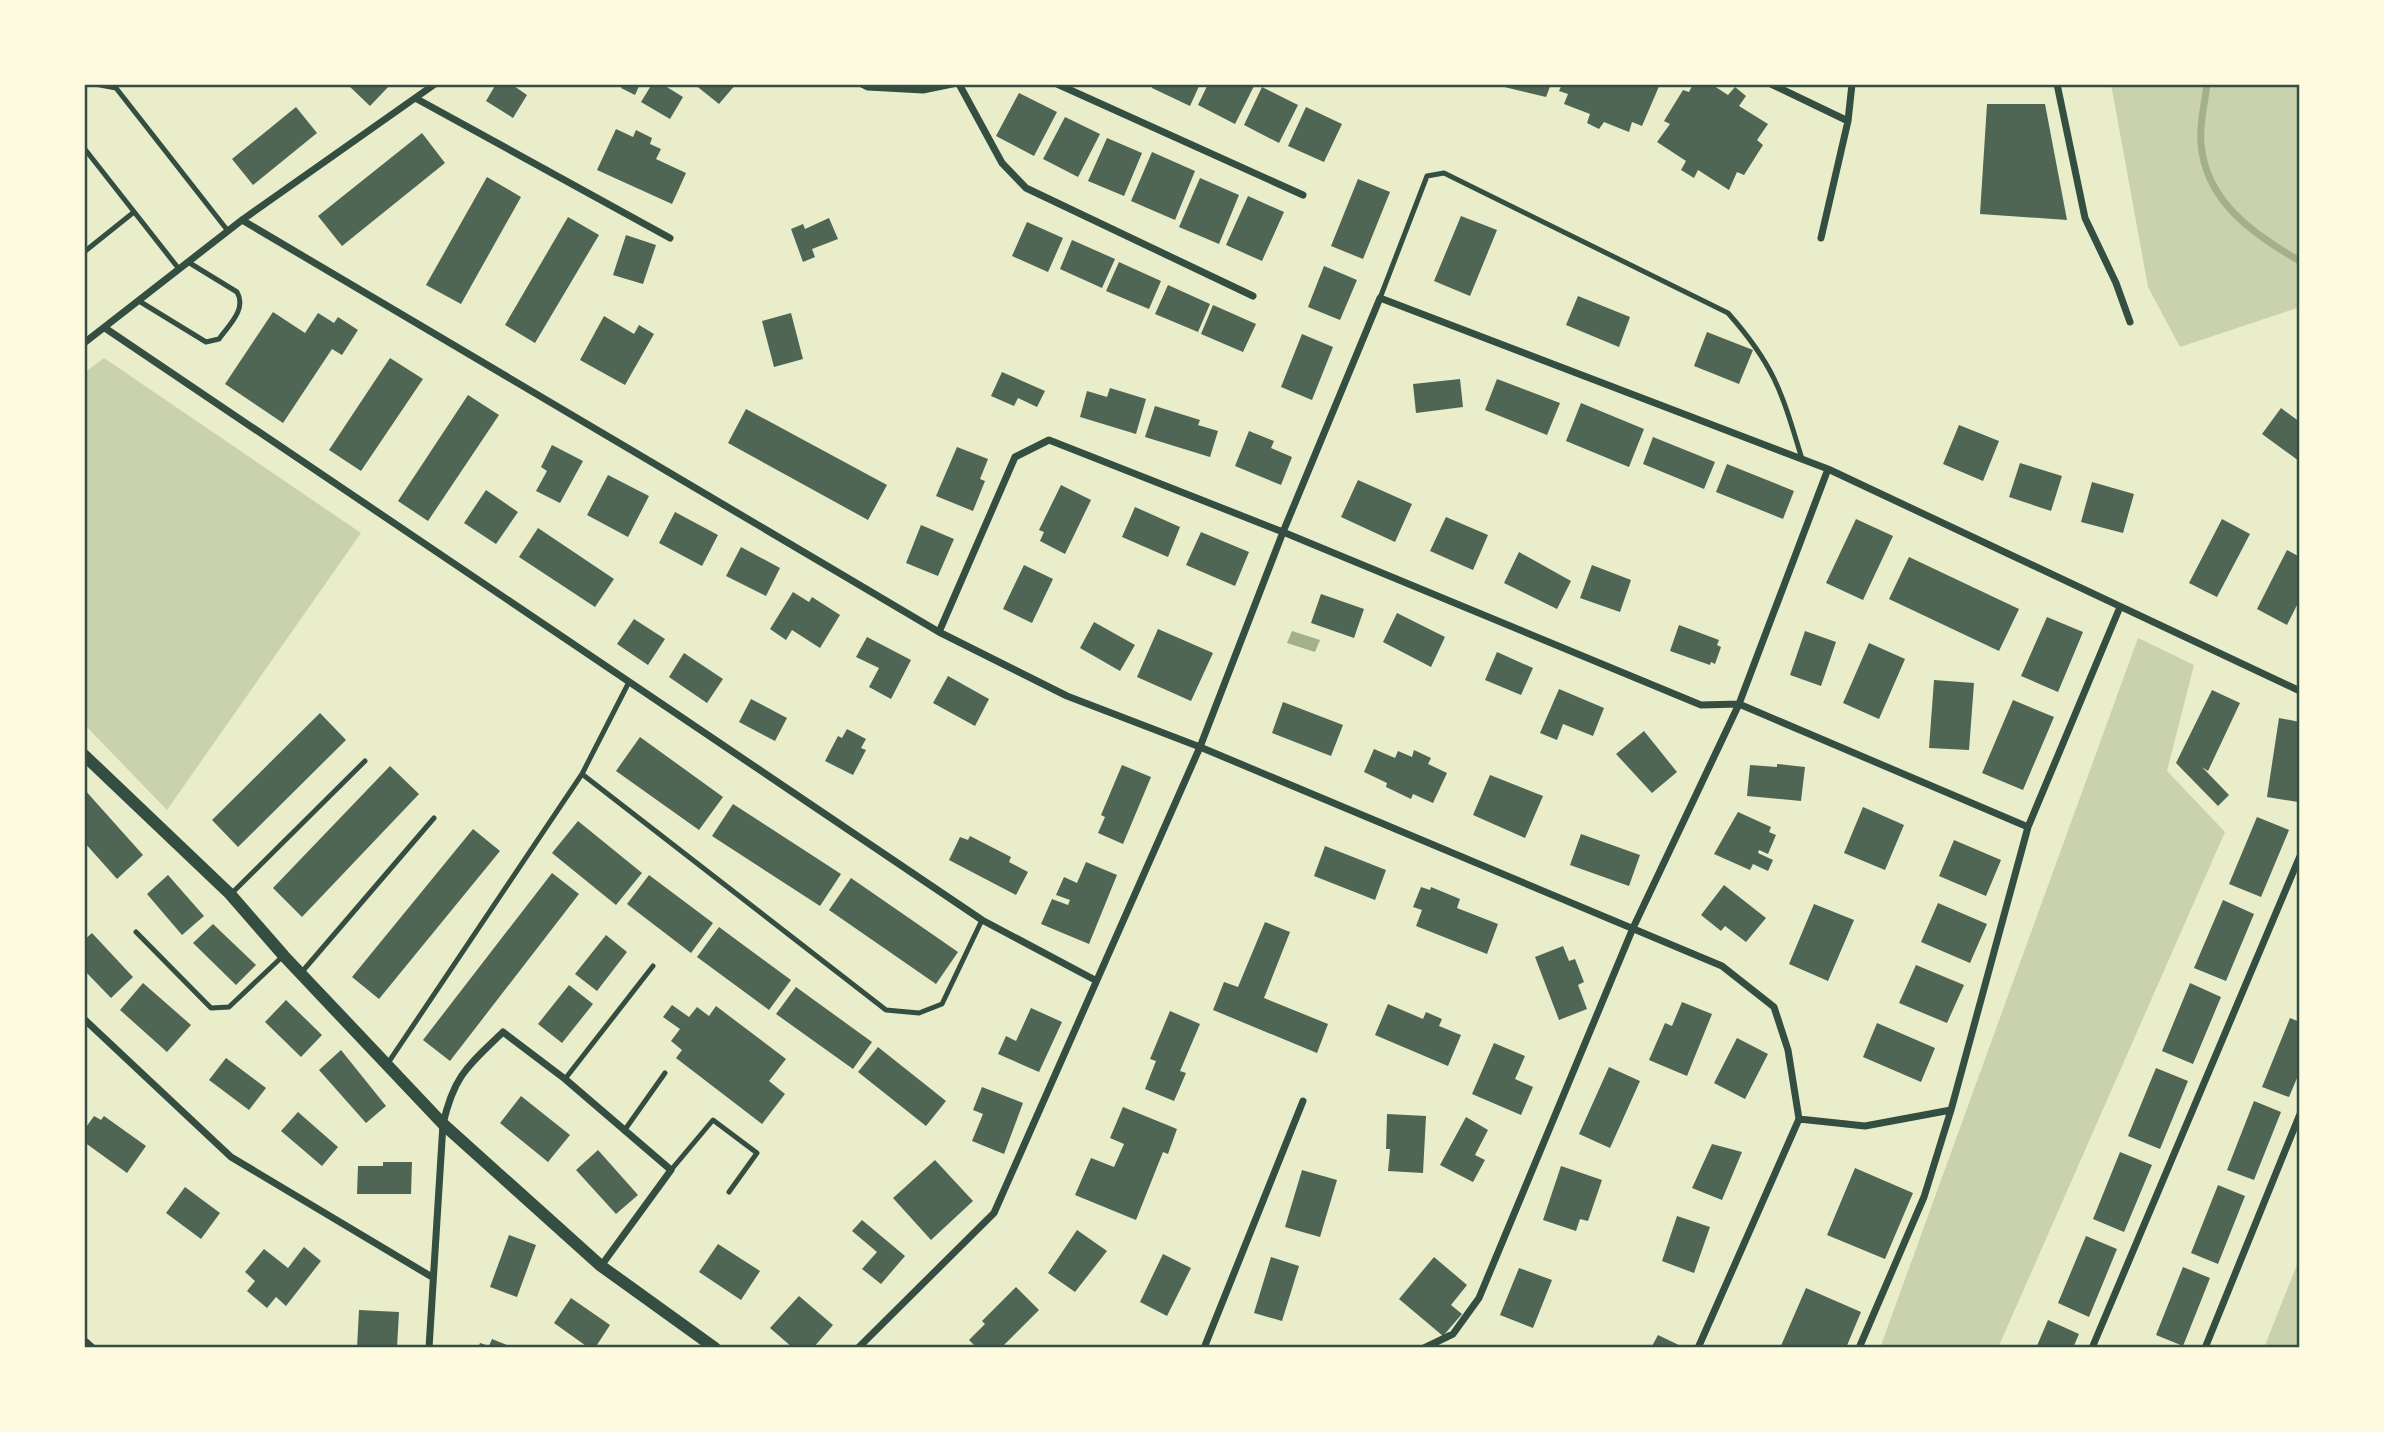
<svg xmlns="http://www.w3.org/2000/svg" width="2384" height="1432" viewBox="0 0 2384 1432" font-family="Commissioner,sans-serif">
	<rect width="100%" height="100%" fill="#e9edc9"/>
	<path fill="#cad2ad" d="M2111,84h189v223l-120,40 -32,-60z
		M104,358l257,175 -194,277 -83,-86v-351z
		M2138,638l56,27 -27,106 58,61 -227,516h-118z
		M2300,1257v91h-36z"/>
	<path fill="#a3b18a" d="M1292,631l28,9 -5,12 -28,-9z"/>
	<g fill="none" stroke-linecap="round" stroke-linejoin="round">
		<path stroke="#a3b18a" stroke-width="7" d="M2207,84c-2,19 -8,40 -6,59 4,58 53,92 99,118"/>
	</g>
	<path fill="#4f6655" d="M347,84h44l-21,22z
		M496,84h15l16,11 -14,23 -27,-17z
		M623,84h17l-5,11 -14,-7z
		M652,84h10l21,13 -13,22 -29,-17z
		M694,84h42l-17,20z
		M1153,84h47l-10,22 -38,-18z
		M1208,84h47l-20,40 -37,-19z
		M1492,84h59l-5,13z
		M1562,84h98l-18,42 -10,-4 -3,10 -25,-10 -5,7 -12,-6 3,-9 -26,-10 4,-10 -9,-3z
		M1693,84h18l17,11 7,-8 11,9 -7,10 29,18 -11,16 6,5 -19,30 -7,-3 -8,18 -31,-20 -4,8 -13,-8 5,-9 -29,-19 13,-18 -6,-3 19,-31 6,2z
		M1262,87l36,18 -19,38 -35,-18z
		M1019,93l38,19 -23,44 -38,-20z
		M1987,104h58l22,116 -87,-6z
		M296,107l21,26 -64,52 -21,-26z
		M1306,107l36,17 -18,38 -36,-16z
		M1065,117l35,17 -22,43 -35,-18z
		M616,129l17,8 3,-7 16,8 -2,6 11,5 -5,10 30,14 -14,31 -75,-34z
		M422,133l23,30 -103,83 -24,-30z
		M1107,138l35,15 -18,43 -36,-15z
		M1152,152l43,19 -20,49 -44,-19z
		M487,177l34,20 -60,107 -35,-19z
		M1200,178l39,17 -20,49 -40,-17z
		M1358,179l32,13 -27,67 -32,-13z
		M1248,196l36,16 -22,49 -36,-16z
		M1461,216l36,14 -27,66 -36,-15z
		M568,217l31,18 -64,108 -30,-18z
		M829,218l9,21 -26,10 3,8 -12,5 -12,-33 12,-5 2,5z
		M1027,222l36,16 -15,34 -36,-16z
		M626,235l30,10 -13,39 -30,-9z
		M1072,240l43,19 -13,29 -42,-19z
		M1119,262l42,19 -12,28 -43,-18z
		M1324,266l33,14 -17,40 -32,-13z
		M1168,285l42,19 -12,28 -43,-18z
		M1578,296l52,21 -11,30 -53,-22z
		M1213,305l43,19 -13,28 -42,-18z
		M273,312l32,21 13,-20 16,10 4,-6 20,13 -16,25 -10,-6 -49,74 -58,-39z
		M791,313l12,46 -29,8 -12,-46z
		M604,316l30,18 5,-9 15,9 -29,51 -45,-25z
		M1707,332l46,18 -14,34 -45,-18z
		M1302,334l31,13 -21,53 -31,-13z
		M390,358l33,21 -62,92 -32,-21z
		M1002,372l43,19 -8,16 -19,-9 -4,8 -23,-10z
		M1460,379l3,28 -47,6 -3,-29z
		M1497,379l63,24 -13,32 -62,-25z
		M1110,388l36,11 -10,35 -56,-17 7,-26 20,6z
		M468,395l31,20 -71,106 -30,-20z
		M1581,403l63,26 -15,38 -63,-26z
		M1155,406l45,14 -2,5 20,6 -8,26 -65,-20z
		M2281,408l19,14 -1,39 -37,-27z
		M746,409l141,76 -19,35 -140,-77z
		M1959,425l40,16 -16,40 -40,-17z
		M1249,431l25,10 -3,7 21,9 -11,28 -46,-19z
		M1653,437l62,25 -11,27 -61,-25z
		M552,445l31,16 -23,42 -24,-12 11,-20 -6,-4z
		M957,447l31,12 -8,20 5,2 -12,30 -37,-15z
		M2020,463l42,13 -11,35 -42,-14z
		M1727,464l67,27 -11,28 -67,-27z
		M608,475l41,21 -21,41 -41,-22z
		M1358,480l54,24 -17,38 -54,-25z
		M2092,482l42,12 -11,39 -42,-11z
		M1061,485l30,15 -26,54 -25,-13 4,-9 -5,-2z
		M486,490l32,22 -22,32 -32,-21z
		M1135,507l45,20 -12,30 -46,-20z
		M675,512l43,23 -16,31 -43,-23z
		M1446,517l42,18 -15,35 -43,-19z
		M1856,519l37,17 -30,64 -37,-17z
		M2222,519l28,15 -33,63 -28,-14z
		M921,525l33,14 -16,37 -32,-13z
		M538,528l76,51 -19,28 -76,-50z
		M1201,532l48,20 -14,34 -49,-21z
		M741,547l39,21 -14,28 -40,-20z
		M2287,550l13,7v42l-13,26 -30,-16z
		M1519,552l52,29 -14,28 -53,-26z
		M1909,557l110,52 -20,42 -110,-52z
		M1024,565l29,14 -21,44 -29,-14z
		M1592,565l39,15 -11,32 -40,-14z
		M793,592l16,10 3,-5 28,18 -20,33 -28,-18 -6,10 -16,-11z
		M1321,594l43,15 -10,29 -43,-15z
		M1397,613l48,24 -14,30 -48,-25z
		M2047,617l36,15 -25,60 -37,-16z
		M634,619l31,20 -17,26 -31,-21z
		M1094,622l41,23 -15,26 -40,-23z
		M1679,625l40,15 -2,5 4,2 -6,17 -4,-2 -1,3 -40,-14z
		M1158,629l55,24 -22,48 -54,-24z
		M1805,631l31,11 -15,44 -31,-11z
		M867,637l44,23 -20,39 -22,-12 10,-19 -23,-11z
		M1869,643l36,16 -26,60 -36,-16z
		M1497,652l36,16 -12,27 -36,-15z
		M684,653l39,26 -16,24 -38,-26z
		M948,676l41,23 -14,27 -42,-23z
		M1934,680l40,3 -5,67 -40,-2z
		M1559,689l45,19 -11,28 -30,-12 -6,16 -17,-7z
		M2212,690l28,13 -32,68 -6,-4 27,28 -11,11 -42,-43z
		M751,699l36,19 -12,23 -36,-19z
		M2013,700l41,17 -31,73 -41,-17z
		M1283,702l60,23 -12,31 -59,-23z
		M320,713l26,27 -108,107 -26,-27z
		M2279,718l21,4 -2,80 -31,-5z
		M847,729l19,10 -5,9 5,2 -13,25 -28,-14 13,-25 4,2z
		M1644,731l33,41 -25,21 -36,-39z
		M640,737l83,60 -24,33 -83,-59z
		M1374,749l21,9 3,-7 14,6 2,-7 17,8 -3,6 19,9 -14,30 -20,-9 -2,5 -25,-12 1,-4 -23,-11z
		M1777,764l28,3 -4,34 -54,-5 3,-31 27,2z
		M1122,765l29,12 -28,67 -25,-11 7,-16 -4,-2z
		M390,766l29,28 -117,123 -29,-29z
		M1490,775l53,21 -18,42 -52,-23z
		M84,789l59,66 -26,24 -33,-37z
		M733,804l108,70 -21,32 -108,-70z
		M1863,807l41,18 -19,45 -41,-17z
		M1738,812l33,15 -2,5 7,3 -8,19 -9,-4 -1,3 15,7 -5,11 -15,-7 -3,6 -36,-16z
		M2257,817l32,13 -28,67 -32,-13z
		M578,821l64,52 -26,32 -64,-52z
		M473,829l27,22 -121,148 -27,-22z
		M1581,834l59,21 -11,31 -59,-21z
		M970,836l41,21 -2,5 19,10 -12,23 -67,-35 11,-23 8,3z
		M1954,840l47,20 -15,36 -47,-20z
		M1325,846l61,24 -11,30 -61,-24z
		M1086,862l31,13 -28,69 -48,-20 11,-25 16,6 2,-5 -14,-5 8,-18 13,6z
		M552,873l27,21 -129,167 -27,-21z
		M168,875l36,41 -22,19 -35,-41z
		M649,875l64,48 -22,30 -64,-49z
		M851,878l107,74 -22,32 -107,-74z
		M1724,885l42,33 -20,24 -21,-16 -4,5 -20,-16z
		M1421,887l9,3 1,-3 29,12 -3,9 41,16 -11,30 -71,-28 6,-16 -9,-3z
		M2223,900l31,14 -28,67 -32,-13z
		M1938,903l49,21 -17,39 -49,-21z
		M1814,904l40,16 -26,61 -39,-17z
		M1265,922l25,10 -26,66 64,26 -11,29 -104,-43 11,-28 14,5z
		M213,924l43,41 -20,20 -43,-42z
		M719,927l72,53 -22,30 -72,-53z
		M92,933l41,44 -22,21 -27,-28v-30z
		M606,935l21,17 -30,39 -22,-17z
		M1563,946l6,15 6,-2 9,23 -6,3 9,24 -28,11 -24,-63z
		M1916,965l48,20 -17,38 -48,-20z
		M143,983l48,42 -24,27 -47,-42z
		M2190,983l31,14 -28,67 -31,-13z
		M569,985l24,19 -31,39 -24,-19z
		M796,987l76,55 -19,27 -77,-55z
		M286,1000l36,35 -21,22 -36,-35z
		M1682,1002l30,12 -25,62 -38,-16 16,-37 7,3z
		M1388,1004l35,15 3,-7 16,7 -3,7 22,9 -13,31 -73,-31z
		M672,1005l17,12 8,-10 12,9 7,-10 70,53 -17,22 16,13 -23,30 -86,-66 6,-8 -11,-9 9,-12 -17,-12z
		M1031,1008l31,14 -23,50 -41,-18 8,-18 10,5z
		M1170,1011l30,13 -20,47 6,2 -12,28 -29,-12 11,-28 -6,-2z
		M2290,1018l10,4v49l-11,26 -27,-10z
		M1877,1023l58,25 -14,34 -58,-25z
		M1737,1038l31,16 -23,45 -31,-16z
		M1494,1043l31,13 -10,23 18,8 -12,28 -49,-21z
		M878,1047l68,54 -20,25 -68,-54z
		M341,1050l45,56 -20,17 -47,-53z
		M226,1058l40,30 -17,22 -40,-30z
		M1609,1067l31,14 -30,67 -31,-14z
		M2156,1068l32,13 -28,68 -32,-13z
		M982,1087l41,16 -19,51 -32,-13 11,-27 -10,-4z
		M521,1096l49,39 -22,27 -48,-39z
		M2254,1101l27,11 -27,68 -27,-10z
		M1123,1107l54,22 -9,25 -5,-2 -27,68 -61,-25 16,-37 23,9 10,-23 -14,-6z
		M298,1112l40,35 -16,19 -41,-35z
		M1387,1114l39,2 -3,57 -35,-2 2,-22h-4z
		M94,1116l7,4 3,-4 42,30 -19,27 -43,-31v-12z
		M1466,1117l22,13 -13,25 10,5 -12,22 -33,-17z
		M1712,1144l30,8 -20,48 -30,-12z
		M598,1150l40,45 -22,19 -40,-44z
		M2120,1152l32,13 -28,67 -31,-13z
		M935,1160l38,41 -42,39 -38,-42z
		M383,1162h29l-1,32h-54l1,-28h25z
		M1561,1166l41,14 -14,41 -8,-2 -4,12 -33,-11z
		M1855,1168l58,25 -28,66 -58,-24z
		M1302,1170l35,10 -17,57 -35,-10z
		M2218,1185l27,11 -27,68 -27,-11z
		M185,1187l35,26 -19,26 -35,-26z
		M1677,1216l33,11 -16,46 -32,-12z
		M862,1220l43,36 -24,28 -19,-15 15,-17 -25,-21z
		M1077,1230l30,21 -32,41 -27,-19z
		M509,1235l27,10 -19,52 -27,-10z
		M2086,1236l31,13 -28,68 -31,-14z
		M718,1244l42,27 -19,29 -42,-28z
		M304,1247l17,14 -35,45 -10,-9 -9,11 -20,-17 8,-10 -10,-9 19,-23 24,19z
		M1163,1254l28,14 -24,48 -27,-14z
		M1271,1257l28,9 -17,55 -28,-8z
		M1434,1257l33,28 -16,20 11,9 -19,22 -44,-37z
		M2183,1267l27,11 -27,68 -27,-11z
		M1519,1268l33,12 -19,48 -33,-13z
		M1016,1287l23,23 -38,38h-24l-8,-8 16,-16 -3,-3z
		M1806,1288l55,24 -15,36h-66z
		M799,1296l34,29 -20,23h-20l-23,-20z
		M571,1298l39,27 -15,23h-6l-35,-25z
		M359,1310l40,2 -2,36h-40z
		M2048,1320l31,14 -6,14h-37z
		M1658,1335l27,13h-34z
		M492,1339l22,9h-36l2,-5 9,3z"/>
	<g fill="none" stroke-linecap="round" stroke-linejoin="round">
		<path stroke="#344e41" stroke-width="5" d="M95,84l21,4 112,143
			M84,148l95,121
			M84,252l50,-40
			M1380,298l47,-122 17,-3 284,140c47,53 54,80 74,146
			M139,301l67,41 13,-3c10,-14 28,-30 18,-47l-49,-30
			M582,774l304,236 33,3 23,-9 40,-84
			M231,894l134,-133
			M136,932l75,76 18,-1 54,-51
			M301,973l133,-155
			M388,1063l194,-289 47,-92
			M565,1079l88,-113
			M624,1131l41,-58
			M671,1170l42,-50 44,33 -28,39"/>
		<path stroke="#344e41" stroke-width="7" d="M862,84l6,3 55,3 29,-6
			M959,84l43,79 24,25 227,108
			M1057,84l246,111
			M1771,84l77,37 -27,117
			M2057,84l28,134 31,65 14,39
			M417,99l253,139
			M1848,121l4,-37
			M242,220l697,412 128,64 133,51 522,219 52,41 14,43 11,69
			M105,328l877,592 113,60
			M84,343l158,-123 193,-136
			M939,632l76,-175 34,-17 234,92 418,173 38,-1 289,123
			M84,1019l147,138 201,120
			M1799,1119l66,7 86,-16 77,-283 92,-220
			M84,1340l9,8
			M429,1348l14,-224c11,-49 25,-58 60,-92l62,47 106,91 -70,96
			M858,1348l136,-135 206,-466 83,-215 97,-234 448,171 472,222
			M1204,1348l99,-247
			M1424,1348l29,-14 26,-36 154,-370 106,-224 89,-235
			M1698,1348l101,-229
			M1859,1348l65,-151 27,-87
			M2092,1348l208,-492
			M2205,1348l95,-234"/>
		<path stroke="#344e41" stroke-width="12" d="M84,755l146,139 54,62 159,168 158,142 114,82"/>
	</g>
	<rect width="2384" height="1432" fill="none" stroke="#fefae0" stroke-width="172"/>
	<rect x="86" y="86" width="2212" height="1260" fill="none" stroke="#344e41" stroke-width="2.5"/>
</svg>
